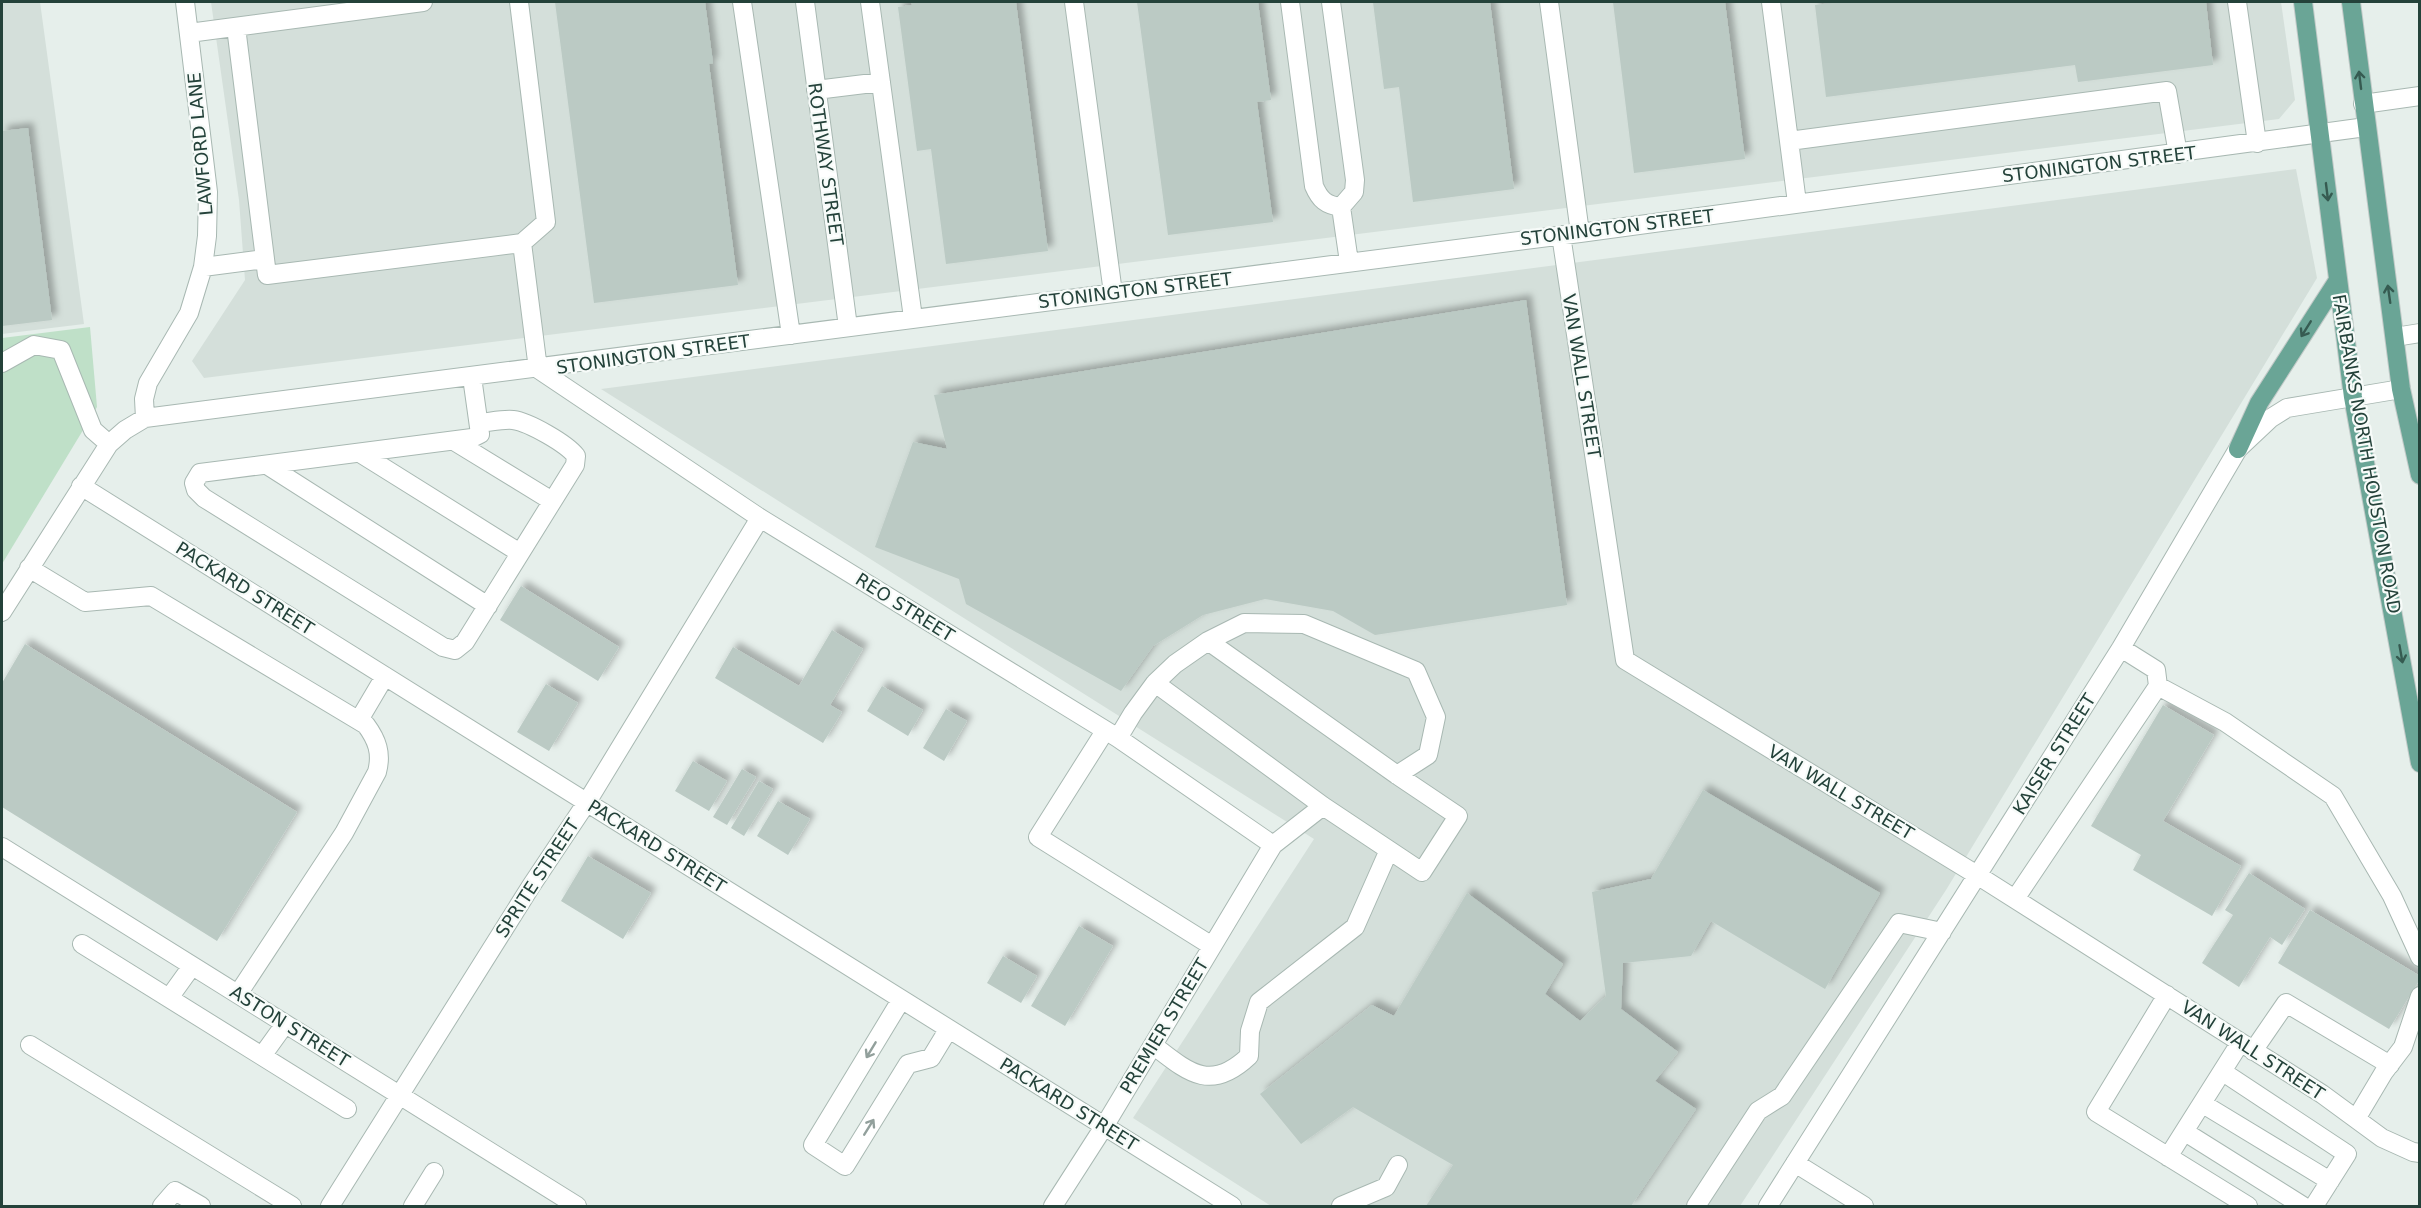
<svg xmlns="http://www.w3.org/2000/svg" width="2421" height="1208" viewBox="0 0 2421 1208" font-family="'DejaVu Sans',sans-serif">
	<defs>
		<filter id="shadow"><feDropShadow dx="5.5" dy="-5.5" stdDeviation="3" flood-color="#0004"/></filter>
	</defs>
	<rect width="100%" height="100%" fill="#e6efeb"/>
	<path fill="#d4dfda" d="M2,2h38l44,322 -82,10z
		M211,2h2070l14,98 -16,19 -2075,259 -12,-17 53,-81 -6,-80z
		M2296,169l21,109 -371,612 -206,316h-469l-138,-88 181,-279 -713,-450z"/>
	<path fill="#bfe0c8" d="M90,327l7,80 -95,157v-226z"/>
	<path fill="#bbcac4" filter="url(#shadow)" d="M555,2h150l8,61 -4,1 29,221 -144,18z
		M911,2h105l32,249 -102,13 -15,-115 -14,2 -19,-144 14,-2z
		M1137,2h121l13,98 -14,2 16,120 -105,13z
		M1373,2h117l24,187 -101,13 -14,-115 -15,2z
		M1613,2h112l20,157 -111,14z
		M1840,2h366l7,63 -135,17 -3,-17 -249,32 -11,-92z
		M28,128l24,192 -50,6v-195z
		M1526,300l41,305 -192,30 -42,-24 -68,-12 -62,16 -50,31 -32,45 -155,-87 -7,-25 -84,-32 38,-105 34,7 -13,-54z
		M521,586l98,61 -21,34 -98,-61z
		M832,630l31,19 -33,56 12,7 -19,31 -108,-65 18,-31 66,39z
		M25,644l272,168 -80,129 -215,-134v-124z
		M546,684l32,19 -29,48 -32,-19z
		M882,686l41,24 -15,26 -41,-25z
		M2163,705l51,30 -51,86 78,45 -29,50 -79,-46 8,-15 -50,-29z
		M946,709l21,12 -23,40 -21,-13z
		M693,761l34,20 -18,30 -34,-20z
		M742,769l14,8 -29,48 -14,-8z
		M759,781l14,8 -29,47 -13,-8z
		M1703,790l177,103 -55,96 -114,-68 -20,35 -68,7 -2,46 57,43 -23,29 41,28 -65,97h-205l27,-41 -100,-58 -52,37 -41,-50 112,-89 22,11 73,-123 96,71 -18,30 35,27 26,-25 -14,-104 59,-13z
		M778,801l32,18 -22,36 -31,-19z
		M588,856l63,37 -28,46 -62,-38z
		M2249,873l56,36 -23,36 -12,-8 -31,50 -37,-24 31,-48 -8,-5z
		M2310,910l110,66v3l-31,50 -111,-66z
		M1079,926l34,20 -48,80 -34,-20z
		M1003,956l34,20 -16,27 -34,-20z"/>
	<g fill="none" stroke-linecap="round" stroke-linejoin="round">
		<g stroke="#a8b8b2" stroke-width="20">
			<path id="minor" d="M519,2l27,220 -24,21 16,126 222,149 358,220 155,107
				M742,2l49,333
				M805,2l43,325
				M870,2l43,316
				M1074,2l39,291
				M1290,2l24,184c6,14 12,19 27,21l13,-15 1,-12 -24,-178
				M1549,2l31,231
				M1771,2l26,201
				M2237,2l20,141
				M236,27l31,248 255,-32
				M189,33l234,-31
				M816,90l65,-8
				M2363,104l57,-8
				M1789,141l378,-50 11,63
				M1341,207l8,55
				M1561,235l64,425 352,215 345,219 60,44 31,14 7,1
				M203,267l62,-8
				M2395,337l25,-4
				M2,363l32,-18 27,5 32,80 16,14
				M472,377l8,57 -8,4 -272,35 -6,10 2,7 8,8 239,149 12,3 10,-8 110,-177 1,-9c-9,-12 -47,-34 -63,-36 -10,-1 -23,2 -34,3
				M145,418l-1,-19 4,-16 41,-70 14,-46 4,-31 1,-44 -23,-190
				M454,441l98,60
				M360,453l160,100
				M267,465l221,141
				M81,486l1151,720
				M29,568l56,34 66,-6 215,129c11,15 16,28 11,47l-33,61 -106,161
				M2,612l107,-168 16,-14 20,-12 1435,-185 786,-106
				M1155,683l20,-19 33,-23 36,-18 60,1 112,47 20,46 -8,38 -31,20
				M2158,686l67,36 108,74 59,100 28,61
				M359,720l26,-44
				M1105,731l-67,106 174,109
				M1118,738l15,-25 22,-30 168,123 99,66 36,-56 -61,-41 -189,-134
				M2,847l575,359
				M2015,899l143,-213 -2,-16 -35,-22
				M82,944l265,165
				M2167,995l-71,117 152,94
				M169,998l23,-32
				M901,1000l-88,145 32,21 63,-102 23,-6 17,-28
				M30,1045l262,161
				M1153,1045c35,27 57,48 96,11l1,-25 9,-29 96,-75 34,-77
				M2253,1051l33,-48 104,62
				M262,1056l23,-32
				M2223,1072l124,82 -33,52
				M2203,1104l127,77
				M2356,1119l28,-47 19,-25 17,-51
				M2185,1132l118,74
				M2168,1157l72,-114
				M1795,1163l69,43
				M162,1206l13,-15 26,15
				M330,1206l201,-320 56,-84 173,-284
				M413,1206l21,-34
				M1053,1206l52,-81 168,-280 50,-39
				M1341,1206l45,-19 12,-22
				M1696,1206l62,-95 24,-15 117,-173 43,9
				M1768,1206l353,-558 117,-199 33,-31 16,-10 114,-19"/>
		</g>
		<g stroke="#c2cac8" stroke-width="20">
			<path id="major" d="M2303,2l50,395 67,366
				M2351,2l50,387 19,86
				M2238,449l21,-46 79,-123"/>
		</g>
		<use href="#minor" stroke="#fff" stroke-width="18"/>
		<use href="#major" stroke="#6aa596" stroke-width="18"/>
	</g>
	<defs><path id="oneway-shaft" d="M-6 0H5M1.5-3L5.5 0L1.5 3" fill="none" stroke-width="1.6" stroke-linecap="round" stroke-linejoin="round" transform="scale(1.5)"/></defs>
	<g stroke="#365b51">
		<use href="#oneway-shaft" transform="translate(2360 80) rotate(-97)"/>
		<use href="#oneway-shaft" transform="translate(2327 192) rotate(83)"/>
		<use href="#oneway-shaft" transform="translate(2389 294) rotate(-98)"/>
		<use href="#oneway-shaft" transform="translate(2306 329) rotate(122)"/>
		<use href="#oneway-shaft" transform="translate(2401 654) rotate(80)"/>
	</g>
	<g stroke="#92a09c">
		<use href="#oneway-shaft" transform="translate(871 1050) rotate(121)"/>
		<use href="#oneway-shaft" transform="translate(869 1127) rotate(-58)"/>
	</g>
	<g text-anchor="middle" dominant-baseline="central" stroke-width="4.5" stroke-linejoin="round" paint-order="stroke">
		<g font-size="18" fill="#24423a" stroke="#f7fbf9">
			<text transform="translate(200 144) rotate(-95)">LAWFORD LANE</text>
			<text transform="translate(826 164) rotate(82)">ROTHWAY STREET</text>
			<text transform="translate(2099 164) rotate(-7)">STONINGTON STREET</text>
			<text transform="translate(1617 227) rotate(-7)">STONINGTON STREET</text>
			<text transform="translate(1135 290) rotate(-7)">STONINGTON STREET</text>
			<text transform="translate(653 354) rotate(-8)">STONINGTON STREET</text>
			<text transform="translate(1582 376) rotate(81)">VAN WALL STREET</text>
			<text transform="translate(2367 454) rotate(80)">FAIRBANKS NORTH HOUSTON ROAD</text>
			<text transform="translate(245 588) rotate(32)">PACKARD STREET</text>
			<text transform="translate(905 607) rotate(32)">REO STREET</text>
			<text transform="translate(2054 754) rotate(-58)">KAISER STREET</text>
			<text transform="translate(1841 792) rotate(31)">VAN WALL STREET</text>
			<text transform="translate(657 846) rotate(32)">PACKARD STREET</text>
			<text transform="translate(537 878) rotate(-57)">SPRITE STREET</text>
			<text transform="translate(290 1026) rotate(32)">ASTON STREET</text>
			<text transform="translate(1164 1026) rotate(-59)">PREMIER STREET</text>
			<text transform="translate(2253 1050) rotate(33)">VAN WALL STREET</text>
			<text transform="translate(1069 1104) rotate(32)">PACKARD STREET</text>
		</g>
	</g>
	<rect width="2421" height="1208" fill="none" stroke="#24423a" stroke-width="6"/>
</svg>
